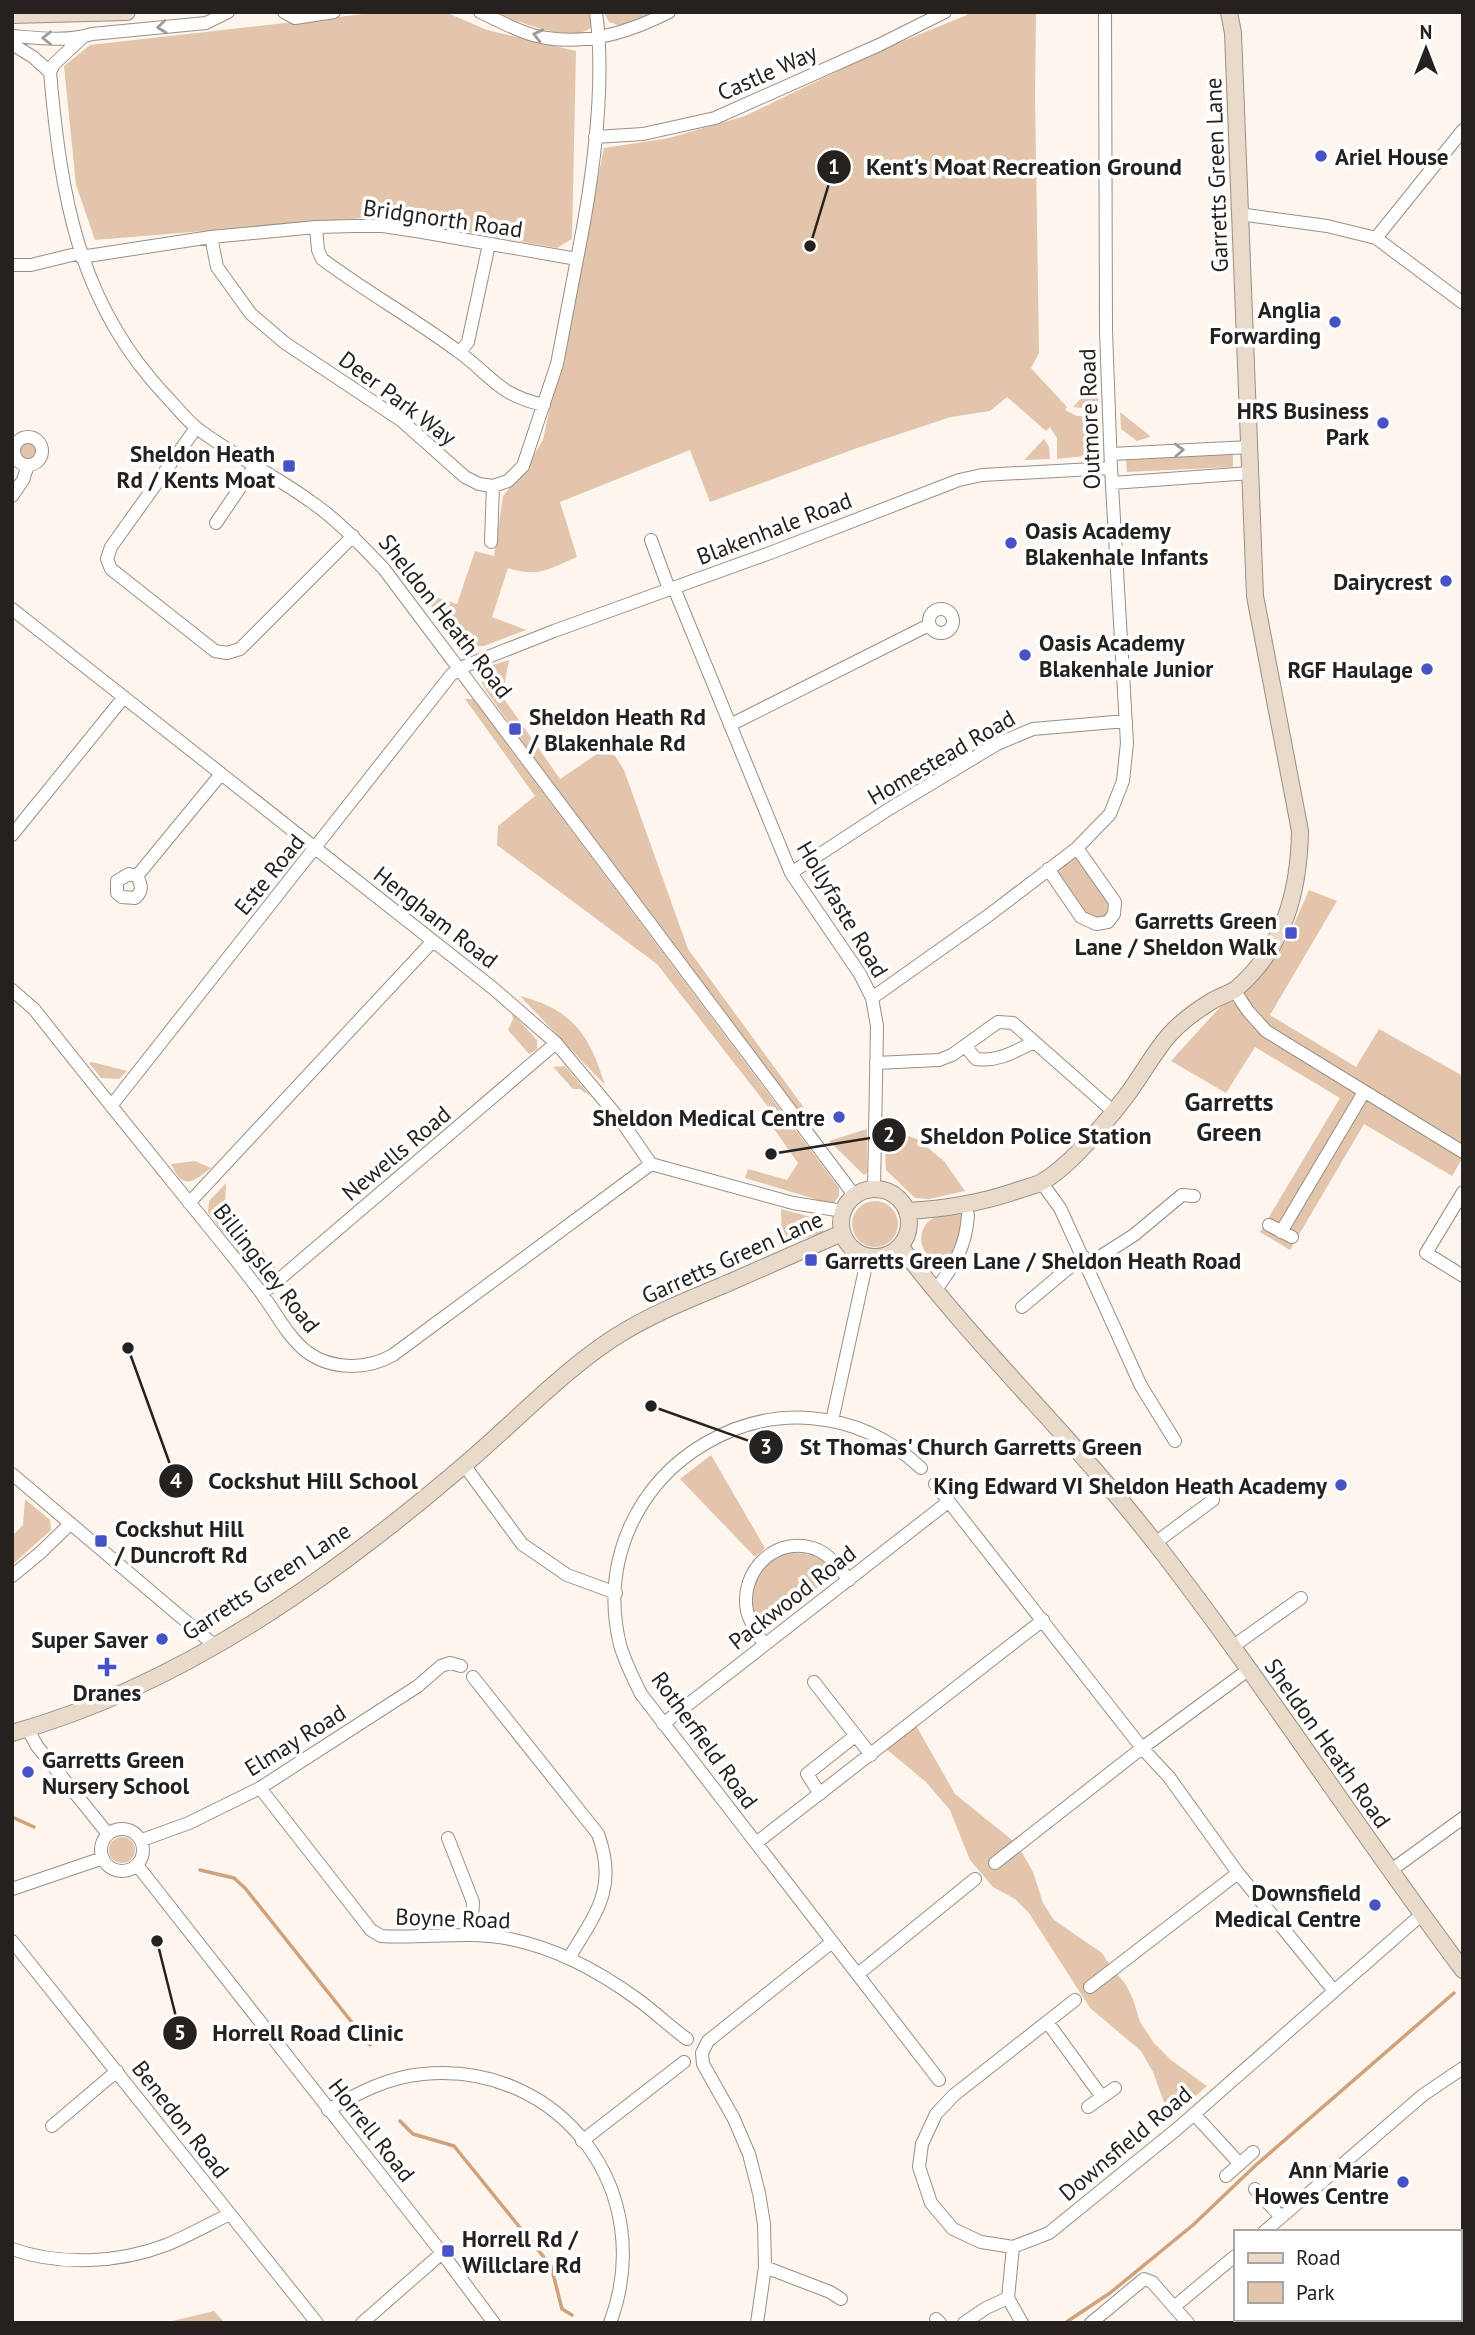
<svg xmlns="http://www.w3.org/2000/svg" width="1475" height="2335" viewBox="0 0 1475 2335" font-family="'PT Sans',sans-serif">
	<rect width="100%" height="100%" fill="#fef5ee"/>
	<path fill="#e2c5ab" d="M445,12l42,18 89,21 -4,188 -15,9 -123,-22 -71,-8 -268,22 -19,-55 -12,-119 26,-21 283,-32z
		M492,12h99l1,15c-21,18 -75,-7 -100,-15z
		M604,12h53l-33,15 -15,-5z
		M967,12h69l-1,83 4,258 -8,15 36,39 -2,3 12,6 21,1v22l-13,17 -28,3v-21l-7,-11 -4,4 -39,-34 -17,14 -39,6 -91,30 -150,55 -20,-52 -130,52 17,55c-29,12 -38,21 -69,11l-16,49 34,13 -42,16 -20,1 -44,-55 37,12 18,-53 19,5 9,-60 20,-24 20,-32 61,-292 65,-10 76,-22 141,-68 81,-33z
		M1098,380v30l-25,-3z
		M1120,412l30,24v1l-13,4 -16,-12z
		M1044,439l5,8 1,12 -26,1z
		M20 451a9 9 0 1 1 18 0a9 9 0 1 1-18 0Z
		M1233,453v14l-106,5 -1,-14z
		M509,660l-7,36 58,83 43,-29 12,6 9,14 64,179 119,163 -7,2 -238,-316 -77,-109 -3,-7 7,-16z
		M465,699h8l366,489v8l-5,7h-6l-83,-25 3,-9 39,11 11,-17 -26,-37 7,-5 -10,-13 -112,-144 -160,-119 1,-19 37,-30z
		M1077,848l38,54 -7,20 -27,-5 -33,-48z
		M1309,890l28,11 -67,114 86,52 23,-38 84,47v81l-11,19 -88,-52 -74,126 -30,-18 80,-134 -85,-51 -29,46 -55,-32 50,-55 31,-22 35,-44z
		M520,996c53,14 69,38 85,89z
		M512,1013l25,27v9l-8,5 -21,-24 5,-11z
		M92,1062l35,9 -8,8 -18,-1 -12,-15z
		M565,1066l26,31 -11,-8h-7l-20,-22z
		M867,1129v44l-3,2 -35,-34z
		M884,1129l33,10 27,22 21,30 -36,8 -14,-1 -29,-28z
		M195,1161l16,7c-19,15 -28,22 -40,-4z
		M226,1183l-2,51 -16,-22 1,-11z
		M852 1224a23 23 0 1 1 46 0a23 23 0 1 1-46 0Z
		M781,1209l44,12 -2,11 -41,14z
		M964,1214l-3,22 -16,33c-6,-5 -13,-10 -18,-15 -5,-5 -7,-14 -5,-21 5,-20 25,-18 42,-19z
		M244,1246l15,1 18,23 -13,5 -11,-6 -17,-20z
		M290,1284l15,24 -1,24c-15,-18 -22,-24 -14,-48z
		M711,1455l54,93 -10,9 -75,-78z
		M25,1499l25,21 1,10 -39,35v-29l11,-11z
		M797,1553c16,2 31,5 38,21l-70,54c-25,-16 -13,-58 9,-71 6,-4 16,-4 23,-4z
		M914,1722l41,72 62,50 16,28 10,31 11,17 48,33 11,17 12,13 8,16 7,23 14,21 17,17 36,26 -37,33 -17,-47 -12,-21 -51,-43 -61,-95 -14,-14 -22,-12 -23,-27 -20,-50 -24,-28 -41,-34z
		M109 1850a13 13 0 1 1 26 0a13 13 0 1 1-26 0Z
		M214,2311l11,12h-61z"/>
	<g fill="none" stroke-linecap="round" stroke-linejoin="round">
		<path stroke="#d0a279" stroke-width="3.5" d="M12,1817l22,10
			M200,1870l34,8 11,10 125,157
			M400,2121l13,13 41,12 97,120 11,43 10,6
			M1065,2323l45,-30 83,-68 63,-60 198,-172"/>
		<g stroke="#998f87" stroke-width="14">
			<path id="street" d="M284,12l11,6 39,-6
				M480,12c22,10 44,23 67,26 43,7 85,-7 122,-26
				M12,36c26,2 55,6 80,-2l114,-11 22,-11
				M12,44l21,13 17,15
				M50,72c11,123 27,229 115,323 11,11 21,25 33,34 36,27 76,46 112,72 28,19 51,44 74,68l470,626
				M50,72l4,-8 29,-27
				M595,137l48,-3 72,-16 164,-73 66,-33
				M1239,214l88,12 49,12 87,65
				M316,227l2,23 4,9c44,33 93,60 137,93 34,25 39,43 85,53
				M211,237l6,30 34,47 34,29 117,78 63,56 14,7 14,2 15,-5 15,-15 34,-102 20,-105
				M1376,238l87,-108
				M81,257l130,-20 105,-10 39,-1h28l39,6 155,27c15,-74 29,-173 19,-247
				M12,265h19l49,-12
				M460,352l8,-10 21,-98
				M196,428l-85,119 -4,12 4,10 104,82 12,2 13,-4 113,-113
				M14 451a14 14 0 1 1 28 0a14 14 0 1 1-28 0Z
				M1111,454l139,-7
				M1112,483l139,-10
				M12,496l11,-16 5,-15
				M216,523l38,-56
				M651,540l18,49
				M491,542l2,-56
				M674,588l117,285 69,101 12,24 5,28 -3,163
				M929 621a12 12 0 1 1 24 0a12 12 0 1 1-24 0Z
				M12,609l482,380 62,54 66,79 29,42 142,39 50,8
				M730,725l199,-100
				M12,835l112,-138
				M1048,869l33,48 15,7 12,-2 6,-8 1,-12 -38,-54
				M791,873l98,-64 108,-65 36,-15 93,-8
				M137,876c5,10 6,15 -2,22l-13,-1 -5,-4v-12l12,-7 8,2 84,-102
				M12,990l22,19c66,84 134,167 201,250 10,13 20,25 29,38 13,18 25,41 43,55 25,18 60,18 86,3l258,-191
				M1234,990l14,21 18,20 197,121
				M872,998l117,-83 88,-67 33,-34 13,-33 4,-38 -16,-275 -5,-137 -1,-319
				M965,1046l11,13c22,3 38,-7 58,-17
				M876,1063l63,-3 13,-5 46,-33 15,1 101,89
				M111,1106l340,-431 9,-7 94,-37 216,-78 189,-73 23,-5 129,-7
				M1041,1182l19,26 81,178 34,55
				M1463,1192l-37,61 37,23
				M189,1203l243,-261
				M1269,1225l23,12
				M1281,1232l83,-140
				M1087,1265l47,-30 48,-40 12,1
				M935,1291c19,-26 31,-43 33,-76
				M262,1294l294,-251
				M1022,1307l61,-51
				M832,1421l36,-165
				M464,1465l58,79 45,31 49,18
				M921,1468c-133,-125 -343,1 -301,177 5,17 13,33 21,49l298,386
				M12,1474l202,171
				M935,1484l207,264 27,29 69,96 96,118
				M1155,1543l58,-43
				M12,1576l28,-23 30,-29
				M764,1645c-6,-11 -14,-22 -17,-34 -8,-40 30,-78 71,-61 13,6 22,19 31,30
				M1232,1647l69,-49
				M473,1677l125,157c20,54 -2,79 -29,124
				M814,1682l57,73
				M663,1724l285,-222
				M27,1728l10,18 71,88
				M260,1788l111,142 10,6c43,3 87,-6 129,3 45,9 90,33 127,60 17,12 33,28 50,40
				M820,1794l-13,-20 48,-38
				M101 1850a21 21 0 1 1 42 0a21 21 0 1 1-42 0Z
				M448,1838l25,64 -2,33
				M142,1840l47,-17 71,-35 158,-102 23,-20 9,-3 11,3
				M756,1843l287,-223
				M995,1863l147,-115 106,-78
				M137,1865l305,388 52,70
				M1390,1871l73,-53
				M12,1889l91,-31
				M12,1941l305,382
				M858,1974l117,-95
				M1090,1987l148,-114
				M1075,2000l-121,95 -18,19 -14,30 -3,23 12,36 22,26 28,13 32,5 36,-14 128,-104 244,-214
				M1048,2023l54,74
				M1088,2107l27,-19
				M328,2110c30,-17 60,-33 95,-36 139,-13 236,119 187,249
				M1194,2114l45,49
				M52,2126l65,-55
				M582,2141l102,-79
				M1226,2176l27,-24
				M1255,2189l26,28
				M1264,2232l159,-137 40,-27
				M12,2249c48,17 107,14 154,-4 22,-9 43,-21 64,-31
				M765,2267l65,25 11,7
				M1008,2298l14,25
				M1174,2307l61,-51
				M936,2319l4,4
				M1313,2319l1,2
				M362,2323l80,-70
				M757,2323l8,-56 -1,-43 -5,-31 -10,-39 -15,-35 -31,-55 -1,-11 6,-12 124,-99
				M964,2323l22,-15 22,-10 5,-51
				M1091,2323l53,-44 8,3 36,41"/>
		</g>
		<g stroke="#998f87" stroke-width="18">
			<path id="secondary" d="M12,15l115,-3
				M841 1223a34 34 0 1 1 68 0a34 34 0 1 1-68 0Z
				M907,1211c38,-2 74,-8 109,-20 8,-3 18,-5 26,-9 28,-16 65,-61 85,-87 15,-20 27,-43 43,-61 12,-13 27,-24 42,-33 8,-5 17,-7 24,-12 48,-41 63,-97 64,-158l-45,-235 -22,-563 -4,-21
				M900,1246c79,104 175,194 256,298 107,138 202,286 307,426
				M12,1733c169,-47 320,-155 451,-267 50,-42 95,-91 149,-127 35,-23 75,-39 114,-55 39,-17 77,-34 116,-51"/>
		</g>
		<use href="#street" stroke="#fff" stroke-width="12"/>
		<use href="#secondary" stroke="#eadac9" stroke-width="16"/>
	</g>
	<defs><path id="oneway-chevron" d="M-2-3.5L2.5 0L-2 3.5" fill="none" stroke-width="1.6" stroke-linecap="round" stroke-linejoin="round" transform="scale(1.75)"/></defs>
	<g stroke="#9d9b9a">
		<use href="#oneway-chevron" transform="translate(162 27) rotate(174)"/>
		<use href="#oneway-chevron" transform="translate(538 35) rotate(-166)"/>
		<use href="#oneway-chevron" transform="translate(47 38) rotate(180)"/>
		<use href="#oneway-chevron" transform="translate(1179 450) rotate(-3)"/>
	</g>
	<g fill="#4652c6" stroke="#fff" stroke-width="2.5">
		<circle cx="1321" cy="156" r="7"/>
		<circle cx="1335" cy="322" r="7"/>
		<circle cx="1383" cy="423" r="7"/>
		<rect x="282" y="459" width="14" height="14" rx="3.5"/>
		<circle cx="1011" cy="543" r="7"/>
		<circle cx="1446" cy="581" r="7"/>
		<circle cx="1025" cy="655" r="7"/>
		<circle cx="1427" cy="669" r="7"/>
		<rect x="508" y="722" width="14" height="14" rx="3.5"/>
		<rect x="1284" y="926" width="14" height="14" rx="3.5"/>
		<circle cx="839" cy="1117" r="7"/>
		<rect x="804" y="1253" width="14" height="14" rx="3.5"/>
		<circle cx="1341" cy="1485" r="7"/>
		<rect x="94" y="1534" width="14" height="14" rx="3.5"/>
		<circle cx="162" cy="1639" r="7"/>
		<path d="M103.5 1656.5h7v7h7v7h-7v7h-7v-7h-7v-7h7z"/>
		<circle cx="28" cy="1772" r="7"/>
		<circle cx="1375" cy="1905" r="7"/>
		<circle cx="1403" cy="2182" r="7"/>
		<rect x="441" y="2244" width="14" height="14" rx="3.5"/>
	</g>
	<g text-anchor="middle" dominant-baseline="central" stroke-width="7" stroke-linejoin="round" paint-order="stroke">
		<g font-size="23" fill="#25211e" stroke="#fff">
			<text transform="translate(767 72) rotate(-24)">Castle Way</text>
			<text transform="translate(1216 175) rotate(-92)">Garretts Green Lane</text>
			<text transform="translate(443 218) rotate(8)">Bridgnorth Road</text>
			<text transform="translate(398 398) rotate(37)">Deer Park Way</text>
			<text transform="translate(1089 419) rotate(-92)">Outmore Road</text>
			<text transform="translate(774 528) rotate(-21)">Blakenhale Road</text>
			<text transform="translate(446 616) rotate(52)">Sheldon Heath Road</text>
			<text transform="translate(941 757) rotate(-30)">Homestead Road</text>
			<text transform="translate(269 874) rotate(-51)">Este Road</text>
			<text transform="translate(843 909) rotate(59)">Hollyfaste Road</text>
			<text transform="translate(436 917) rotate(38)">Hengham Road</text>
			<text transform="translate(396 1153) rotate(-40)">Newells Road</text>
			<text transform="translate(732 1257) rotate(-24)">Garretts Green Lane</text>
			<text transform="translate(267 1268) rotate(52)">Billingsley Road</text>
			<text transform="translate(266 1581) rotate(-33)">Garretts Green Lane</text>
			<text transform="translate(792 1597) rotate(-38)">Packwood Road</text>
			<text transform="translate(295 1740) rotate(-32)">Elmay Road</text>
			<text transform="translate(705 1740) rotate(54)">Rotherfield Road</text>
			<text transform="translate(1328 1743) rotate(55)">Sheldon Heath Road</text>
			<text transform="translate(453 1918) rotate(2)">Boyne Road</text>
			<text transform="translate(181 2119) rotate(52)">Benedon Road</text>
			<text transform="translate(372 2130) rotate(52)">Horrell Road</text>
			<text transform="translate(1125 2143) rotate(-40)">Downsfield Road</text>
		</g>
		<g font-size="23" font-weight="bold" fill="#25211e" stroke="#fff" text-anchor="end">
			<text x="1335" y="156" text-anchor="start">Ariel House</text>
			<text x="1321" y="309">Anglia<tspan x="1321" dy="26">Forwarding</tspan></text>
			<text x="1369" y="410">HRS Business<tspan x="1369" dy="26">Park</tspan></text>
			<text x="275" y="453">Sheldon Heath<tspan x="275" dy="26">Rd / Kents Moat</tspan></text>
			<text x="1025" y="530" text-anchor="start">Oasis Academy<tspan x="1025" dy="26">Blakenhale Infants</tspan></text>
			<text x="1432" y="581">Dairycrest</text>
			<text x="1039" y="642" text-anchor="start">Oasis Academy<tspan x="1039" dy="26">Blakenhale Junior</tspan></text>
			<text x="1413" y="669">RGF Haulage</text>
			<text x="529" y="716" text-anchor="start">Sheldon Heath Rd<tspan x="529" dy="26">/ Blakenhale Rd</tspan></text>
			<text x="1277" y="920">Garretts Green<tspan x="1277" dy="26">Lane / Sheldon Walk</tspan></text>
			<text x="825" y="1117">Sheldon Medical Centre</text>
			<text x="825" y="1260" text-anchor="start">Garretts Green Lane / Sheldon Heath Road</text>
			<text x="1327" y="1485">King Edward VI Sheldon Heath Academy</text>
			<text x="115" y="1528" text-anchor="start">Cockshut Hill<tspan x="115" dy="26">/ Duncroft Rd</tspan></text>
			<text x="148" y="1639">Super Saver</text>
			<text x="107" y="1692" text-anchor="middle">Dranes</text>
			<text x="42" y="1759" text-anchor="start">Garretts Green<tspan x="42" dy="26">Nursery School</tspan></text>
			<text x="1361" y="1892">Downsfield<tspan x="1361" dy="26">Medical Centre</tspan></text>
			<text x="1389" y="2169">Ann Marie<tspan x="1389" dy="26">Howes Centre</tspan></text>
			<text x="462" y="2238" text-anchor="start">Horrell Rd /<tspan x="462" dy="26">Willclare Rd</tspan></text>
		</g>
		<g font-size="26" font-weight="bold" fill="#25211e" stroke="#fff">
			<text x="1229" y="1101">Garretts<tspan x="1229" dy="30">Green</tspan></text>
		</g>
	</g>
	<path fill="none" stroke="#25211e" stroke-width="2.5" d="M810 246L834 167M771 1154L889 1135M651 1406L766 1447M128 1348L176 1481M157 1941L180 2033"/>
	<g fill="#25211e" stroke="#fff" stroke-width="2.5">
		<circle cx="810" cy="246" r="7"/>
		<circle cx="771" cy="1154" r="7"/>
		<circle cx="651" cy="1406" r="7"/>
		<circle cx="128" cy="1348" r="7"/>
		<circle cx="157" cy="1941" r="7"/>
		<circle cx="834" cy="167" r="18"/>
		<circle cx="889" cy="1135" r="18"/>
		<circle cx="766" cy="1447" r="18"/>
		<circle cx="176" cy="1481" r="18"/>
		<circle cx="180" cy="2033" r="18"/>
	</g>
	<g font-size="21" text-anchor="middle" font-weight="bold" fill="#fff">
		<text x="834" y="174">1</text>
		<text x="889" y="1142">2</text>
		<text x="766" y="1454">3</text>
		<text x="176" y="1488">4</text>
		<text x="180" y="2040">5</text>
	</g>
	<g font-size="24" text-anchor="middle" font-weight="bold" fill="#25211e" stroke="#fff" stroke-width="7" stroke-linejoin="round" paint-order="stroke">
		<text x="1024" y="175">Kent's Moat Recreation Ground</text>
		<text x="1036" y="1144">Sheldon Police Station</text>
		<text x="971" y="1455">St Thomas' Church Garretts Green</text>
		<text x="313" y="1489">Cockshut Hill School</text>
		<text x="308" y="2041">Horrell Road Clinic</text>
	</g>
	<rect width="1475" height="2335" fill="none" stroke="#25211e" stroke-width="28"/>
	<rect x="1234" y="2230" width="228" height="91" fill="#ffffff" stroke="#a8a6a5" stroke-width="2"/>
	<rect x="1248" y="2253" width="35" height="10" fill="#eadac9" stroke="#a8a6a5" stroke-width="2"/>
	<text x="1296" y="2265" font-size="21" fill="#25211e">Road</text>
	<rect x="1248" y="2282" width="35" height="21" fill="#e2c5ab" stroke="#a8a6a5" stroke-width="2"/>
	<text x="1296" y="2300" font-size="21" fill="#25211e">Park</text>
	<g transform="translate(1426 49)" stroke="#ffffff" stroke-width="5" paint-order="stroke">
	<path d="M0-5L12 26L0 18L-12 26Z" fill="#25211e"/>
	<text y="-10" font-size="19" font-weight="bold" text-anchor="middle" fill="#25211e">N</text>
	</g>
</svg>
